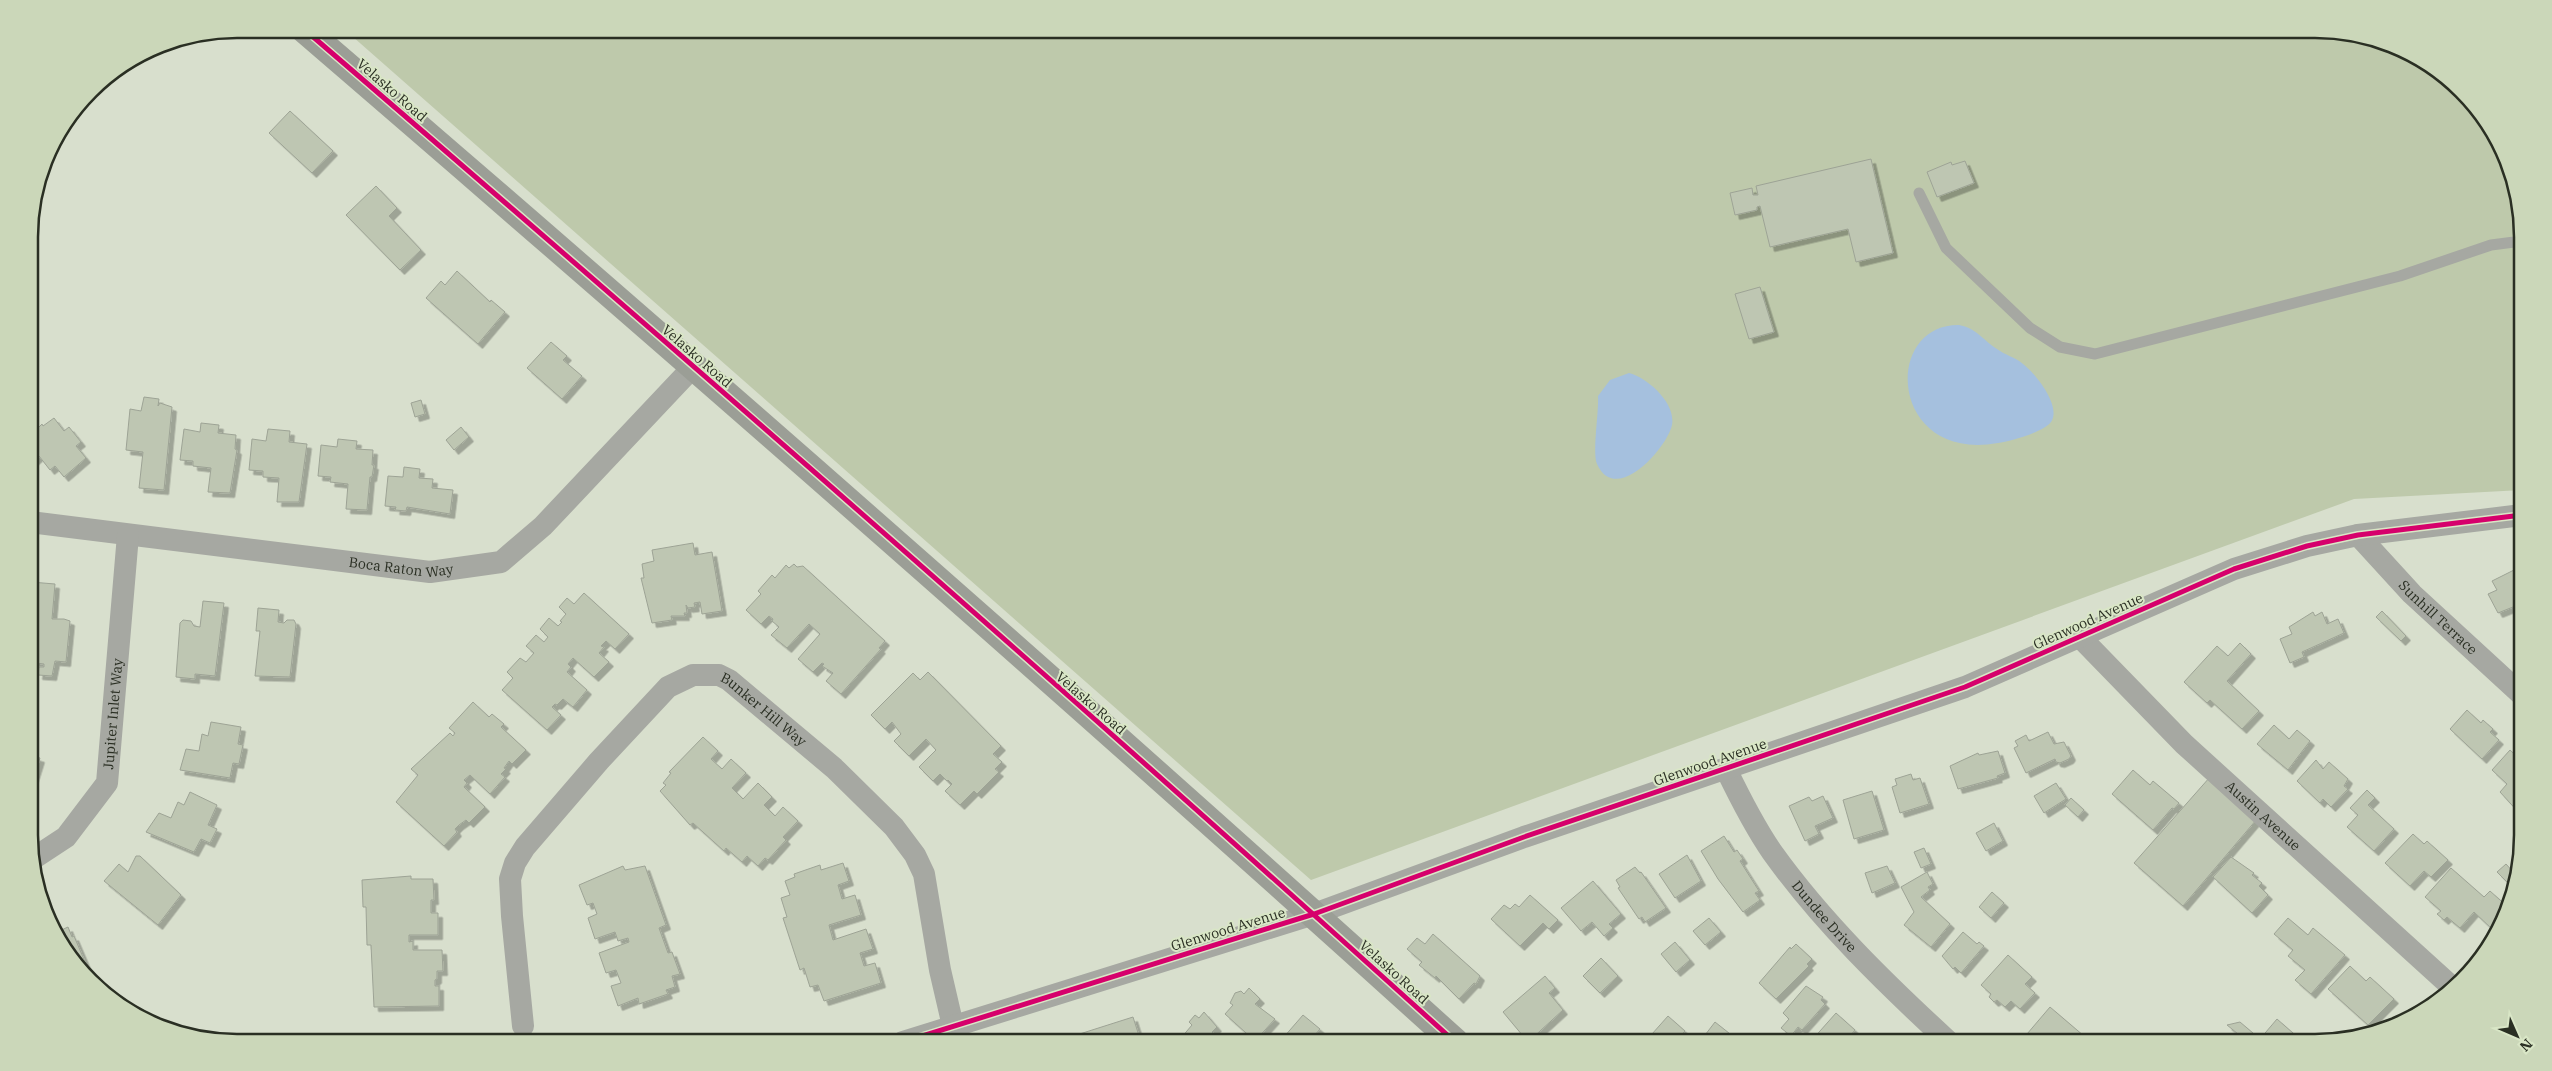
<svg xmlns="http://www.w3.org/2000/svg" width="2552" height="1071" viewBox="0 0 2552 1071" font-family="'IBM Plex Serif',serif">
	<defs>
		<filter id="shadow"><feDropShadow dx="4.5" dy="4.5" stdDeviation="0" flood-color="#0004"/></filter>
	</defs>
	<rect width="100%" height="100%" fill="#d8dfcd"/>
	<path fill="#bec9ab" d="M344,29h1971l80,15 47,28 38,38 27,47 15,53v280l-168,9 -1043,381z"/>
	<path fill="#a5c0de" d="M1959,325c17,3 24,15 38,24 8,6 18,8 26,15 12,9 39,42 28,58 -7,10 -41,19 -53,21 -109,20 -116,-119 -39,-118z
		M1629,373c19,5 47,30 43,52 -5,23 -56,81 -75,39 -5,-11 2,-51 1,-68l12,-16z"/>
	<path fill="#bec6b2" stroke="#9da395" filter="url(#shadow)" d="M290,111l43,40 -21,22 -43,-40z
		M1871,159l22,94 -37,9 -8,-33 -78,18 -10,-41 -3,1v3l-22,5 -5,-22 22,-5 1,7h5l-2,-9z
		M1965,161l9,22 -37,14 -10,-25 24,-10 1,3z
		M376,186l21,22 -8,8 32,34 -21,20 -54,-55z
		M457,271l33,31 1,-2 14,12 -27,32 -52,-46 15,-17 4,4z
		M1760,287l14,45 -25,7 -14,-45z
		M551,342l16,14 -4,4 19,16 -20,23 -35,-31z
		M144,397l15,2 -1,7 2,-3 12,4 -8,83 -25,-2 4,-36 -17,-2 4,-41 11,2z
		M421,400l4,14 -10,3 -4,-14z
		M54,418l10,13 5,-4 12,15 -5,4 10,12 -22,19 -9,-11 -5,4 -11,-14 -9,8v-28l12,-12 1,2z
		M201,423l18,2 -1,8 18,2 -1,14 2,1 -7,43 -22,-1 3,-24 -18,-2v-5l-13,-1 4,-31 16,3z
		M461,427l8,10 -15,13 -8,-10z
		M268,429l22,2 -1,11 18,2 -8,58h-22l2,-24 -16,-1v-6l-14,-1 3,-31 14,2z
		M338,439l19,2 -1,8 17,1 -1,15h2l-2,12h-2l-3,33 -21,-1 2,-25 -18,-2 1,-5 -13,-1 3,-31 16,2z
		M404,467l16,2 -1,9 14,1 -1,9 21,2 -3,24 -43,-7 -1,4 -11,-1 1,-3 -11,-1 3,-30 15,1z
		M693,543l2,12 17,-3 10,59 -20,3 -2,-12 -6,1 1,4 -7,1 -2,-3 1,8h-3l1,3h-14l1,4 -20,3 -11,-45h3l-2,-14 12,-3 -2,-11z
		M794,564l3,3 6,-1 82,75 -6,7 2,1 -40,45 -15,-13 7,-8 -11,-7 2,-2 -2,-1 -9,9 -15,-13 22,-25 -11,-10 -22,24 -16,-13 8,-8 -7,-6 1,-2 -4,-3 -8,8 -15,-14 15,-16 -3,-3 14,-16 3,3 11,-13 3,3z
		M2522,566l1,37 -25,10 -10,-19 9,-4 -5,-9z
		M31,582l24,2 -3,35h12l6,2 -4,41 -11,-1 -3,15 -14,-1 1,-8h5v-3l-8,-1v4l-6,-1z
		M584,593l45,41 -14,15 -9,-8 -5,5 3,1 -5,6 10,9 -15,15 -21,-19 -5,6 3,3 -4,5 20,18 -14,17 -10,-8 -6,6 -2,-1 -3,3 9,8 -14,15 -45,-40 11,-12 -6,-6 13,-14 6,4 8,-9 -8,-7 10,-11 8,7 4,-5 -8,-8 9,-11 9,8 4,-4 -2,-1 6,-7 -7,-7 8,-9 7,6z
		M203,601l21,2 -9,73 -20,-2v5l-19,-2 4,-54 3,-3 8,1 3,5 6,1z
		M258,608l21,2 -1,12 6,1 3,-3h7l2,4 -6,53 -35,-1 5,-45h-4z
		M2382,611l24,25 -5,5 -25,-24z
		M2313,612l2,4 7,-4 5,12 11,-5 6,14 -42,19 2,5 -14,6 -10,-24 12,-5 -3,-7z
		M2240,643l11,11 -24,27 32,30 -17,18 -32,-29 -3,3 -23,-21 33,-36 11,10z
		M928,672l73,74 -8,8 9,8 -7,7 4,3 -22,22 -3,-3 -14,14 -15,-14 7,-7 -4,-4 -1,1 -7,-7 -7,7 -14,-14 17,-17 -10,-11 -17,17 -15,-15 7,-7 -9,-12 -7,7 -14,-14 42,-42 7,7z
		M473,702l16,15 3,-3 12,10 -3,3 25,23 -14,14 -3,-3 -5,7 2,1 -5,5 4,3 -15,17 -20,-19 -6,5 3,3 -3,4 21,20 -16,16 -3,-3 -7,5 -4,4 2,3 -13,14 -48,-44 22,-27 -7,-6 39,-36 3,3 2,-3 -6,-5z
		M2467,710l14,13 2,-3 10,9 -3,3 9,8 -17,19 -32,-30z
		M211,722l30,5 -3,17 5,1 -4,19 -6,-1 -3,15 -50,-8 6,-21 13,2 3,-17 6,2z
		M2274,725l15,14 8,-9 13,11 -22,29 -31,-26z
		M2048,732l6,12 10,-2 7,14 -2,3 -9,4 -4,-1 -1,-3 -29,14 -12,-25 4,-2 -3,-5 11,-6 3,6z
		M703,737l15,14 -7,8 11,10 9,-10 15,14 -14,15 11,11 15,-16 14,14 -8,8 11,11 8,-9 15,14 -15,16 3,3 -18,20 -3,-2 -7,8 -11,-10 -5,6 -16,-14 -2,3 -31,-28 -3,2 -30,-34 6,-6 -3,-2 8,-10 -2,-1z
		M2510,750l13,12v51l-2,2 -21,-23 7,-8 -15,-14z
		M1998,751l7,22 -8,3 1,2 -40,11 -8,-23 28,-13 1,2z
		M30,755l10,3 -10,32z
		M2316,760l7,9 6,-7 19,17 -4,7 4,3 -17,18 -8,-8 -3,4 -23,-22z
		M2133,770l17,15 3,-4 26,22 -5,6 -2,-1 -19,22 -41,-36z
		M1911,774l2,6 7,-2 9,26 -29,9 -8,-26 5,-2 -2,-6z
		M2210,777l47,42 -74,87 -49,-43z
		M2056,783l10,16 -22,14 -10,-17z
		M2367,790l8,8 -7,7 26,24 -20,22 -27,-24 11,-12 -8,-7z
		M1872,791l12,39 -30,9 -11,-39z
		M190,792l27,13 -9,20 9,4 -7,14 -9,-4 -7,13 -48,-20 13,-19 12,5 7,-16 6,3z
		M1823,796l10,22 -18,8 4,8 -14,7 -16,-35 20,-9 3,4z
		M2071,798l13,12 -6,7 -13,-12z
		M1994,823l9,18 -17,10 -10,-18z
		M2413,834l11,10 3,-3 21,19 -17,17 -7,-6 -14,15 -25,-23z
		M1724,836l10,16 3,-2 6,9 -3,2 19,30 -4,2 5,7 -17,12 -25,-33 -17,-28z
		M1924,848l7,16 -10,4 -7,-16z
		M1687,855l14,26 -26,17 -16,-24z
		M136,856h4l41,39 -23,30 -54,-44 15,-17 9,8z
		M2231,857l23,16 -2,2 10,8 -3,3 9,9 -16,18 -39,-36z
		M843,863l6,18 -11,4 4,14 13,-4 6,20 -32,10 4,15 33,-11 7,20 -13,4 4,13 11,-3 6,20 -57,18 -6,-16 -8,2 -6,-19 -4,2 -17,-52 4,-1 -6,-19 9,-3 -5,-14 10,-4 -1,-3 26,-9 1,5z
		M2506,864l9,10 -8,8 -10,-10z
		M623,866l2,4 20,-4 21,59 -7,3 9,25 4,-1 8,22 -8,2 3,11 -9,3 2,4 -29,10 -1,-6 -20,8 -7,-20 10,-3 -5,-13 -10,3 -7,-20 30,-11 -1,-4 -10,3 -3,-9 -20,7 -7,-21 9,-4 -4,-11 -6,2 -8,-20z
		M1887,866l8,17 -23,10 -7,-20z
		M1635,867l5,6 1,-1 25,36 -21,14 -3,-5 -3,2 -21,-31 2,-1 -4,-7z
		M2451,868l33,29 6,-6 19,17 -17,21 -18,-17 -14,16 -13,-11 -3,3 -7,-6 4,-3 -16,-14z
		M1927,872l6,12 -5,3 2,3 -9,7 29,27 -19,23 -27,-22 10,-13 -13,-25z
		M411,876v3h22l1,21h-3v13h7v22h-29v7l4,-1v9h29l1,21h-6v8l-2,1v6h4v20l-65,1 -3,-62h-4l-1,-38h-3l-1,-27z
		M1593,881l28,33 -12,10 4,4 -9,8 -12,-14 -11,9 -20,-23z
		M1992,892l12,11 -13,15 -12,-11z
		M1530,895l28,25 -9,9 -6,-6 -23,23 -29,-27 13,-14 6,4 5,-5 4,3z
		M1709,918l12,14 -16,13 -12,-14z
		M2288,918l20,17 5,-7 32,27 -34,39 -16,-14 10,-10 -17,-14 5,-6 -19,-16z
		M68,927l4,10 2,-1 14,33 -5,3 -11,-11 -17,-28z
		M1963,932l14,12 2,-2 5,4 -23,27 -6,-6 -2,2 -11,-13z
		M1433,934l47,42 -4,8 -2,-1 -15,16 -23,-23 -1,2 -16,-13 3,-3 -15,-13 10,-11 8,6z
		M1675,942l15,18 -14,12 -15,-18z
		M1796,944l16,15 -5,5 2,2 -33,33 -17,-16 31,-36 1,2z
		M2008,955l24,22 -7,7 10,9 -15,16 -9,-8 -6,6 -8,-7 -3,2 -5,-5 2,-3 -10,-9z
		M1601,958l17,18 -18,17 -17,-17z
		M2350,966l16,15 4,-4 24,22 -26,26 -40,-36z
		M1545,976l10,12 -6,5 14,17 -35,32 -25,-30z
		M1806,986l17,11 -2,3 4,4 -23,26 -4,-3 -7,9 -10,-8 8,-9 -6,-6z
		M1249,988l11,11 -5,5 20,15 -20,22 -30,-27 8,-9 -3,-2 5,-10 6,-2 3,3z
		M2050,1007l41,35h-55l-9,-8z
		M1204,1012l13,15 -5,5 11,10h-39l-3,-4 11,-13 -3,-3 6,-7 4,3z
		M1836,1013l19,17 -10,12h-30l-3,-2z
		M1303,1015l17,14 -11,13h-21l-5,-4z
		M1668,1016l17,15 -10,11h-15l-8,-8z
		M1133,1017l8,25h-72l-2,-4z
		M2277,1019l24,21 -2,2h-60l4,-4 -16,-13 13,-3 20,17z
		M1715,1022l24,19v1h-34l-3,-3z
		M1756,1035l7,7h-14z"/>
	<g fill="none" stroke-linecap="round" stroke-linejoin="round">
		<path stroke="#a6a8a2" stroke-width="11" d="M1919,193l27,55 84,80 30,19 35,7 305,-78 91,-31 31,-4"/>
		<g stroke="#a6a8a2" stroke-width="22">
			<path id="s1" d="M30,522l400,50 71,-10 42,-36 150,-159"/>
			<path id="s2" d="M2358,535l54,59 111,102"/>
			<path id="s3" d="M2080,637l104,107 269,244"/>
			<path id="s4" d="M1726,769c14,29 28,57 46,83 50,70 114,132 177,190"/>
			<path id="s5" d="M31,860l35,-23 41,-54 21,-248"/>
			<path id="s6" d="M523,1026l-11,-110 -2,-37 5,-16 10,-16 74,-86 69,-74 25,-12h26l10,5 105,88 60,59 21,28 9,19 16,96 13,56"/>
			<path d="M903,1042l411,-128 210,-77 441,-150 269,-118 73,-23 51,-11 164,-20"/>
		</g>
		<path stroke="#9b9e96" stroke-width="28" d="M304,29c387,333 772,670 1151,1013"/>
		<g stroke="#d9e6c6" stroke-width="8">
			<path id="cycleway" d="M304,29c387,333 772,670 1151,1013
				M903,1042l411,-128 210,-77 441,-150 269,-118 73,-23 51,-11 164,-20"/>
		</g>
		<use href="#cycleway" stroke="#d6006c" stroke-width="5"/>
	</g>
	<g text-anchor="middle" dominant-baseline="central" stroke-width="4" stroke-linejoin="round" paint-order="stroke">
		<g font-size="14" fill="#2a2f23" stroke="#d9e6c6">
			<text transform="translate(392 90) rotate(41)">Velasko Road</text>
			<text transform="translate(697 356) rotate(41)">Velasko Road</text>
			<text stroke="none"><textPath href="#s1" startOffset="374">Boca Raton Way</textPath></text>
			<text stroke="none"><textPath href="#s2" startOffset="115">Sunhill Terrace</textPath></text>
			<text transform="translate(2088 621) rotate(-24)">Glenwood Avenue</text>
			<text transform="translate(1091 703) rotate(41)">Velasko Road</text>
			<text stroke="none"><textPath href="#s6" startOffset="508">Bunker Hill Way</textPath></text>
			<text stroke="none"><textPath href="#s5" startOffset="179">Jupiter Inlet Way</textPath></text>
			<text transform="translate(1710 762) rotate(-19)">Glenwood Avenue</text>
			<text stroke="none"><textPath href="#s3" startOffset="256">Austin Avenue</textPath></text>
			<text stroke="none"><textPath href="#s4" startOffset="178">Dundee Drive</textPath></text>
			<text transform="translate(1228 929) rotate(-17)">Glenwood Avenue</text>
			<text transform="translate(1394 972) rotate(42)">Velasko Road</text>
		</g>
	</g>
	<path d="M0 0H2552V1071H0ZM237 38H2315A199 199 0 0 1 2514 237V835A199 199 0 0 1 2315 1034H237A199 199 0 0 1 38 835V237A199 199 0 0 1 237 38Z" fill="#cbd7b9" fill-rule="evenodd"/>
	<path fill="none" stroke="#2a2f23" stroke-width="2.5" d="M237 38H2315A199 199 0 0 1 2514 237V835A199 199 0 0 1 2315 1034H237A199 199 0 0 1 38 835V237A199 199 0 0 1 237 38Z"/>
	<g transform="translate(2517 1036) rotate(135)" stroke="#d9e6c6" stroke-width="4" paint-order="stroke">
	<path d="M0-4L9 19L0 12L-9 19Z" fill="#2a2f23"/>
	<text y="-8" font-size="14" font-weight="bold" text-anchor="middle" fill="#2a2f23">N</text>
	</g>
</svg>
